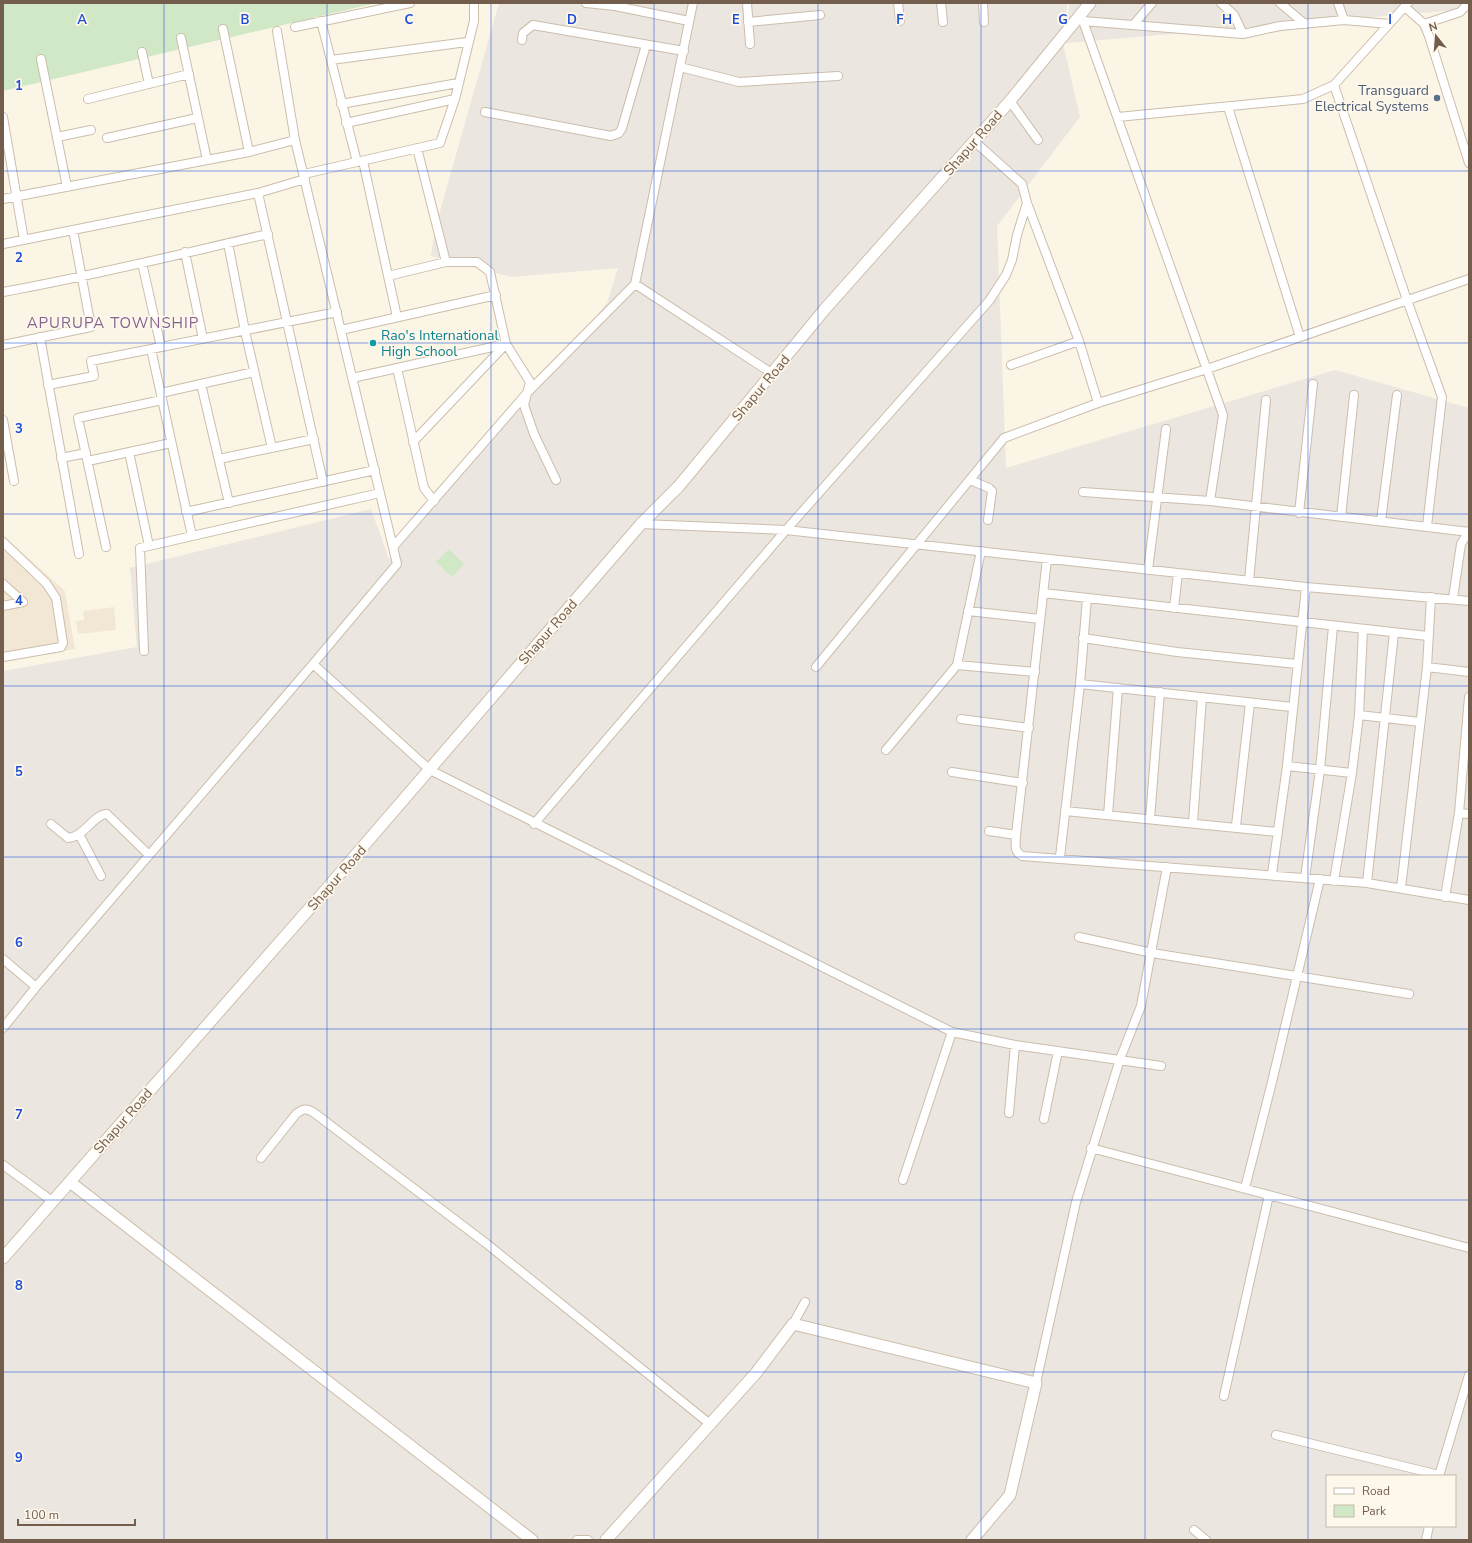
<svg xmlns="http://www.w3.org/2000/svg" width="1472" height="1543" viewBox="0 0 1472 1543" font-family="'Nunito Sans',sans-serif">
	<rect width="100%" height="100%" fill="#fbf5e5"/>
	<path fill="#f2e7d4" d="M3,535l62,56 10,58 -72,12z
		M114,607l2,23 -38,4 -2,-13 8,-1 -1,-9z"/>
	<path fill="#ebe6df" fill-rule="evenodd" d="M499,3h568l-4,40 17,74 -83,109 9,242 329,-98 134,38v1132h-1466v-869l134,-24 -7,-79 241,-59 18,50 218,-256 11,-35 -107,9 -80,-21 4,-27zM1327,1476h128v50h-128z
		M1069,3h400v6l-403,34z"/>
	<path fill="#d0e8c5" d="M3,3h373l-373,88z
		M449,549l15,15 -12,13 -16,-15z"/>
	<g fill="none" stroke-linecap="round" stroke-linejoin="round">
		<g stroke="#ccbdac" stroke-width="10">
			<path id="street" d="M586,3l29,3 74,15
				M747,3l3,41
				M898,3l2,18
				M941,3l2,19
				M983,3l1,19
				M1221,3l13,12 9,19 37,-8 64,-6 45,4
				M1280,3l25,21
				M1338,3l6,17
				M1405,7l19,17 5,12 40,127
				M1079,16l4,5 140,394 -13,86
				M321,21l36,141
				M1083,21l160,13
				M748,22l72,-7
				M1134,24l18,-21
				M1424,24l36,-12 9,-9
				M295,27l115,-24
				M223,29l26,123
				M181,38l26,122
				M522,40l1,-7 10,-8 151,26
				M142,52l7,32
				M41,59l26,128
				M331,60l136,-18
				M680,67l59,15 99,-6
				M1334,85l73,215 35,97 -15,129
				M88,99l101,-25
				M1010,101l28,39
				M341,104l117,-21
				M1228,107l72,230
				M485,112l126,24 8,-3 3,-5 24,-83
				M3,117l21,123
				M1118,117l185,-18 31,-14 74,-82
				M346,123l109,-24
				M57,137l34,-7
				M107,138l90,-20
				M974,141l48,43 5,19 52,138 19,62
				M417,148l29,114
				M363,161l34,156
				M304,174l136,-31 15,-44 19,-78v-18
				M258,193l65,289
				M3,199l246,-47 46,-12
				M228,243l17,88 27,117
				M3,244l255,-51 47,-14
				M185,252l18,87
				M142,263l19,84
				M388,276l58,-14h31l13,10 16,72 24,38 -6,23 10,29 22,46
				M635,284l138,90
				M3,292c89,-16 177,-38 265,-58
				M341,330l155,-35
				M40,337l39,217
				M3,345l88,-18 -18,-97
				M151,349l41,187
				M1011,365l68,-24
				M397,368l27,120 10,13
				M352,378l154,-34
				M201,384l28,119
				M48,385l46,-9 -3,-15 246,-49
				M161,393l93,-21
				M3,420l11,61
				M413,442l93,-98
				M129,452l20,94
				M61,458l25,-5
				M219,459l95,-20
				M88,461l83,-18
				M970,480l19,8 3,3 -4,29
				M1083,492l127,9 259,31
				M186,512l189,-42
				M1299,513l14,-129
				M1341,517l13,-122
				M1381,521l16,-126
				M641,524l145,6 520,57 163,14
				M3,542l43,41 10,15 7,45 -2,4 -58,10
				M106,547l-28,-129 84,-18
				M393,547l134,-154 108,-109 58,-281
				M1047,559l-31,276c0,8 -3,16 6,21l345,27 102,17
				M1148,570l18,-141
				M1249,581l17,-181
				M3,584l20,18 -20,4
				M1043,593l385,43
				M1453,598l8,-54 8,-13
				M1174,608l4,-35
				M968,611l72,8
				M1083,638l94,14 120,12
				M144,651l-4,-103 240,-55
				M313,664l117,106 522,262 63,13 146,21
				M957,665l78,7
				M816,667l188,-229 94,-35 109,-34 262,-90
				M1427,667l42,5
				M1080,684l212,23
				M1359,715l61,7
				M961,719l68,9
				M886,750l71,-85 24,-114
				M1287,766l65,7
				M952,772l71,11
				M1065,811l212,21
				M1459,813l10,1
				M1108,815l10,-127
				M1150,819l10,-127
				M1193,823l9,-126
				M51,824l17,14c16,-1 26,-24 39,-24l42,41
				M534,824l252,-294 203,-229 17,-26 6,-15 5,-25 10,-32
				M1236,826l14,-123
				M989,831l27,4
				M79,834l22,42
				M1060,857l20,-173 7,-86
				M1272,874l15,-108 19,-179
				M1305,878l15,-108 13,-144
				M1334,881l18,-108 7,-58 4,-86
				M1367,883l27,-250
				M1401,888l26,-221 4,-70
				M1445,897l14,-84 10,-116
				M1079,937l73,16 257,41
				M3,959l33,28
				M3,1028l33,-41 277,-323 84,-100 -102,-424 -18,-109
				M1009,1113l6,-68
				M1044,1119l14,-68
				M1091,1148l378,100
				M261,1158l35,-44c6,-5 10,-6 17,-2l174,132 223,180
				M3,1165l49,36
				M903,1180l49,-148
				M1245,1188l27,-106 48,-203
				M793,1324l12,-22
				M1036,1383l40,-181 44,-143 21,-53 26,-139
				M1224,1396l45,-201
				M1276,1435l163,40
				M1439,1476l30,-101
				M1194,1530l12,10
				M577,1540h11
				M1426,1540l3,-14"/>
		</g>
		<g stroke="#cfbeaa" stroke-width="13">
			<path id="secondary" d="M70,1182l462,358
				M3,1258l320,-365 318,-369 38,-38 146,-177 185,-208 80,-98
				M606,1540l150,-167 37,-49 243,59 -26,112 -38,45"/>
		</g>
		<use href="#street" stroke="#fff" stroke-width="8"/>
		<use href="#secondary" stroke="#fff" stroke-width="11"/>
	</g>
	<path fill="none" stroke="#1d4ed8" stroke-width="1" stroke-opacity="0.55" d="M164,3v1537M327,3v1537M491,3v1537M654,3v1537M818,3v1537M981,3v1537M1145,3v1537M1308,3v1537M3,171h1466M3,343h1466M3,514h1466M3,686h1466M3,857h1466M3,1029h1466M3,1200h1466M3,1372h1466"/>
	<circle fill="#5c6f8a" stroke="#fef8ec" stroke-width="1.5" cx="1437" cy="98" r="4"/>
	<circle fill="#0f9aa8" stroke="#fef8ec" stroke-width="1.5" cx="373" cy="343" r="4"/>
	<g text-anchor="middle" dominant-baseline="central" stroke-width="3.5" stroke-linejoin="round" paint-order="stroke">
		<g font-size="14" fill="#4e5e75" stroke="#fef8ec" text-anchor="end">
			<text x="1429" y="90">Transguard<tspan x="1429" dy="16">Electrical Systems</tspan></text>
		</g>
		<g font-size="14" fill="#735d4c" stroke="#fef8ec">
			<text transform="translate(973 143) rotate(-49)">Shapur Road</text>
			<text transform="translate(761 388) rotate(-50)">Shapur Road</text>
			<text transform="translate(548 632) rotate(-49)">Shapur Road</text>
			<text transform="translate(337 878) rotate(-49)">Shapur Road</text>
			<text transform="translate(123 1121) rotate(-49)">Shapur Road</text>
		</g>
		<g font-size="14" fill="#0d838f" stroke="#fef8ec" text-anchor="start">
			<text x="381" y="335">Rao's International<tspan x="381" dy="16">High School</tspan></text>
		</g>
		<g font-size="15" letter-spacing="1" fill="#84648f" stroke="#fef8ec">
			<text x="113" y="323">APURUPA TOWNSHIP</text>
		</g>
	</g>
	<g font-size="13" text-anchor="middle" font-weight="bold" fill="#1d4ed8" stroke="#fef8ec" stroke-width="3.5" stroke-linejoin="round" paint-order="stroke">
		<text x="82" y="24">A</text>
		<text x="245" y="24">B</text>
		<text x="409" y="24">C</text>
		<text x="572" y="24">D</text>
		<text x="736" y="24">E</text>
		<text x="900" y="24">F</text>
		<text x="1063" y="24">G</text>
		<text x="1227" y="24">H</text>
		<text x="1390" y="24">I</text>
		<text x="19" y="90">1</text>
		<text x="19" y="262">2</text>
		<text x="19" y="433">3</text>
		<text x="19" y="605">4</text>
		<text x="19" y="776">5</text>
		<text x="19" y="947">6</text>
		<text x="19" y="1119">7</text>
		<text x="19" y="1290">8</text>
		<text x="19" y="1462">9</text>
	</g>
	<rect width="1472" height="1543" fill="none" stroke="#735d4c" stroke-width="8"/>
	<rect x="1326" y="1475" width="130" height="52" fill="#fef8ec" stroke="#c6baac"/>
	<rect x="1334" y="1488" width="20" height="6" fill="#ffffff" stroke="#c6baac"/>
	<text x="1362" y="1495" font-size="12" fill="#735d4c">Road</text>
	<rect x="1334" y="1505" width="20" height="12" fill="#d0e8c5" stroke="#c6baac"/>
	<text x="1362" y="1515" font-size="12" fill="#735d4c">Park</text>
	<g transform="translate(1436 36) rotate(343)" stroke="#fef8ec" stroke-width="3" paint-order="stroke">
	<path d="M0-3L7 15L0 10L-7 15Z" fill="#735d4c"/>
	<text y="-6" font-size="11" font-weight="bold" text-anchor="middle" fill="#735d4c">N</text>
	</g>
	<path d="M18 1519v6h117v-6" fill="none" stroke="#735d4c" stroke-width="2"/>
	<text x="24" y="1519" font-size="12" fill="#735d4c" stroke="#fef8ec" stroke-width="3" paint-order="stroke">100 m</text>
</svg>
